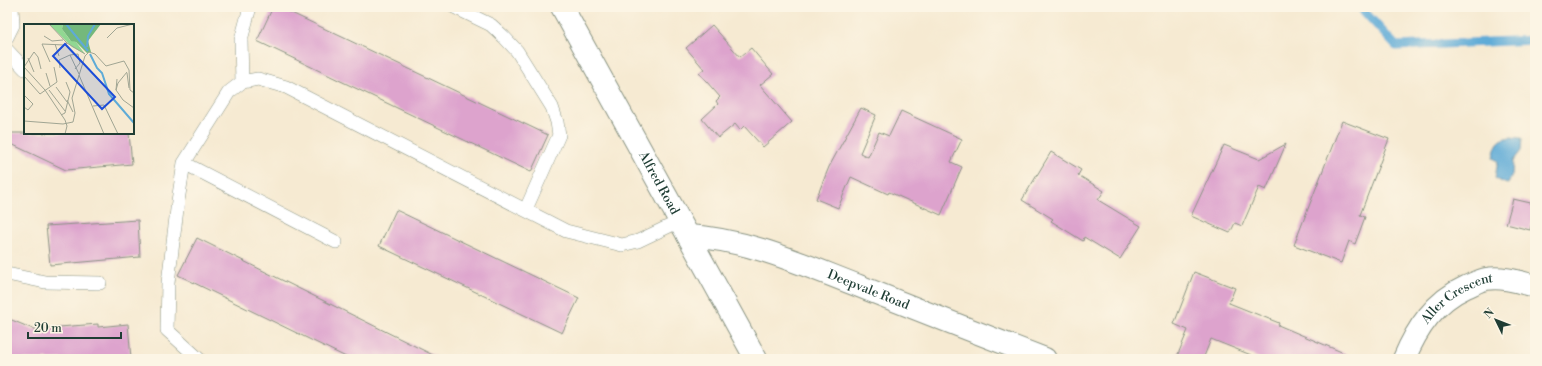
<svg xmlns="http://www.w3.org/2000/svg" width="1542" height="366" viewBox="0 0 1542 366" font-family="'Libre Bodoni',serif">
	<rect width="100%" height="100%" fill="#fcf5e5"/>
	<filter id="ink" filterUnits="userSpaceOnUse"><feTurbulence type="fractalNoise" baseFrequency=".025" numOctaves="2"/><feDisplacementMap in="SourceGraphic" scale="8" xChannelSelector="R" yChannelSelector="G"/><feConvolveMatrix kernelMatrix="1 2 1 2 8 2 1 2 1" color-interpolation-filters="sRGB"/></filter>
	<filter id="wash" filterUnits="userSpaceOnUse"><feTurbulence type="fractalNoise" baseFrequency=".012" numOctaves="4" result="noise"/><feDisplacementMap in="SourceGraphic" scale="16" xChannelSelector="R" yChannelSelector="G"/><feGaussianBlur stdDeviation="0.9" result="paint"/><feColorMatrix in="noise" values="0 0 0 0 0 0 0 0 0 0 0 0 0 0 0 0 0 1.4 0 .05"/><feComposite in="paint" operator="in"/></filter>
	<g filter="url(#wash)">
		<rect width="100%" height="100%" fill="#f6ead2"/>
		<path fill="#5eabd7" stroke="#3e7486" d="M1510,137l12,1 -1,13 -8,10 -1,14 -4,8 -6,-1 -7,-4 3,-17 -5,-3c3,-12 3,-18 17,-21z"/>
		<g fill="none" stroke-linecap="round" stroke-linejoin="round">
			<path stroke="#5eabd7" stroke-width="9" d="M1360,7l36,39 139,-6"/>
		</g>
		<g id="blocks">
			<path fill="#dda3cd" d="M273,7h6l269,128 -17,37 -274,-131z
				M712,25l28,32 11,-9 22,26 -13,11 32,37 -29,25 -19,-21 -4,4 -5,-6 -17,14 -16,-19 16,-15 -2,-3 4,-4 -21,-24 5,-4 -18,-21z
				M861,108l15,7 -16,38 8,4 11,-25 10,4 12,-25 61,28 -11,23 11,5 -21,48 -52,-23 -1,2 -37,-17 -13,31 -22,-9 13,-32z
				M1342,121l47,18 -29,76 5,2 -10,27 -6,-3 -8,22 -47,-18z
				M7,133h122l3,31 -66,6 -59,-28z
				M1286,144l-20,46 -7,-3 -17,39 -7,-3 -5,10 -39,-17 33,-71 35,14z
				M1051,152l30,18 -3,5 26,16 -6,9 43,26 -21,33 -36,-22 -1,4 -32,-20 2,-2 -31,-19z
				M1513,199l22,5v8l-5,18 -24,-6z
				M396,210l183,88 -17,35 -183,-87z
				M138,220l2,37 -90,8 -4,-39z
				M197,238l244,121h-91l-172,-84z
				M1194,272l41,16 -6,15 50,20 -1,2 80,34h-97l-50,-20 -8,20h-27l12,-29 -14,-6z
				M7,318l26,11 65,-5v3l30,-3 3,35h-124z"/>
		</g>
	</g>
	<g filter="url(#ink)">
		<use href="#blocks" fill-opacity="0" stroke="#8a9483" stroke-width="1"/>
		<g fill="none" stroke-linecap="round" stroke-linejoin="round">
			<g stroke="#8a9483" stroke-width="14">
				<path id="lane" d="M454,7l37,18 13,12 13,14 35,56 5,15 2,13 -33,74
					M7,37l6,-12 -1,-18
					M7,50l18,19
					M242,82l-1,-42 9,-33
					M184,163l152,79
					M7,274l38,8 55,1
					M199,359l-32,-29 1,-47 10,-82 6,-38 45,-71 13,-10 16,-3 28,8 280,144 56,14 16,-4 42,-20"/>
			</g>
			<g stroke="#8a9483" stroke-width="24">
				<g id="street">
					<path id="s1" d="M562,7l194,352"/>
					<path id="s2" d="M688,236c60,3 116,29 171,50 62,25 124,49 186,73"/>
					<path id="s3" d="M1404,359c13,-31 31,-58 62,-72 7,-3 14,-7 20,-8 16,-3 34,3 49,7"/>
				</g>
			</g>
			<use href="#lane" stroke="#fff" stroke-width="13"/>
			<use href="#street" stroke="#fff" stroke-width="22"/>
		</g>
	</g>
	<g text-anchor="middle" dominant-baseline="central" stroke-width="4" stroke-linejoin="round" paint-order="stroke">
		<g font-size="13" fill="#1f3d34" stroke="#fcf5e5">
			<text stroke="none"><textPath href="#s1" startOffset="201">Alfred Road</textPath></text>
			<text stroke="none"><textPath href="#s2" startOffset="189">Deepvale Road</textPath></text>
			<text stroke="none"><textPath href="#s3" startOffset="84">Aller Crescent</textPath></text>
		</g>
	</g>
	<g transform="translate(24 24)">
		<rect width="110" height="110" fill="#f6ead2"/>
		<path d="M39,0l-1,5 8,11 6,2 9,12 -13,-7 -22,-22z" fill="#91d892"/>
		<path d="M39,0h38l-13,17 3,11 -4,1 -11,-11 -5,-1 -9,-12z" fill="#74b87c"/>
		<path fill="none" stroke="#5eabd7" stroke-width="2" d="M42,0l22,27M63,23l1,-11 7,-12M66,30l7,14 5,5 7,21 25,29"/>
		<path fill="none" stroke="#a0a593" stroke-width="1" d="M25,0l18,19 18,11M93,4l16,-4M20,12l8,5 11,-1M83,14l10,-10M31,20l4,12M46,31l8,-1 2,9 -5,6M4,34l6,14M26,38l-8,-18 22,1 3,-2M0,43l21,23 20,30 2,6 -2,8M0,43l10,-15 4,5 3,12M36,44l-1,-8 11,-5 9,19M22,49l4,13M103,49l2,15M55,51l25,59M0,52l16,18 17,-12 -3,-15M93,55l-1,11 2,-7 9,-11M32,63l11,15M25,66l16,21M92,66l7,10 11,8M0,71l9,9 -5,6 -4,-3M43,76l6,12M69,82l11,-1 14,29M37,91l4,-2 5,-21 -4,-10M0,97l39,3 10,-2 2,-9 -3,-15 13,-42 4,-4 6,2 11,12 18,-5 5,9 1,20 4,3"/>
		<path fill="#1d4ed8" fill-opacity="0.15" stroke="#1d4ed8" stroke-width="2" d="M41,20l50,53 -13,12 -49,-53z"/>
		<rect width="110" height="110" fill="none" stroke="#1f3d34" stroke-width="2"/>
	</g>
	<rect width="1542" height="366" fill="none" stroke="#fcf5e5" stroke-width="24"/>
	<g transform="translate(1496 320) rotate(313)" stroke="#fcf5e5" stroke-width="3" paint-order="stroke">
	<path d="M0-3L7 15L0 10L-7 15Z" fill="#1f3d34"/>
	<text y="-6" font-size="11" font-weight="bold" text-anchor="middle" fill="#1f3d34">N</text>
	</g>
	<path d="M28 332v6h93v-6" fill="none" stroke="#1f3d34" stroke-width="2"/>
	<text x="34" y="332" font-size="12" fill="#1f3d34" stroke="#fcf5e5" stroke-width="3" paint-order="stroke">20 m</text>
</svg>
